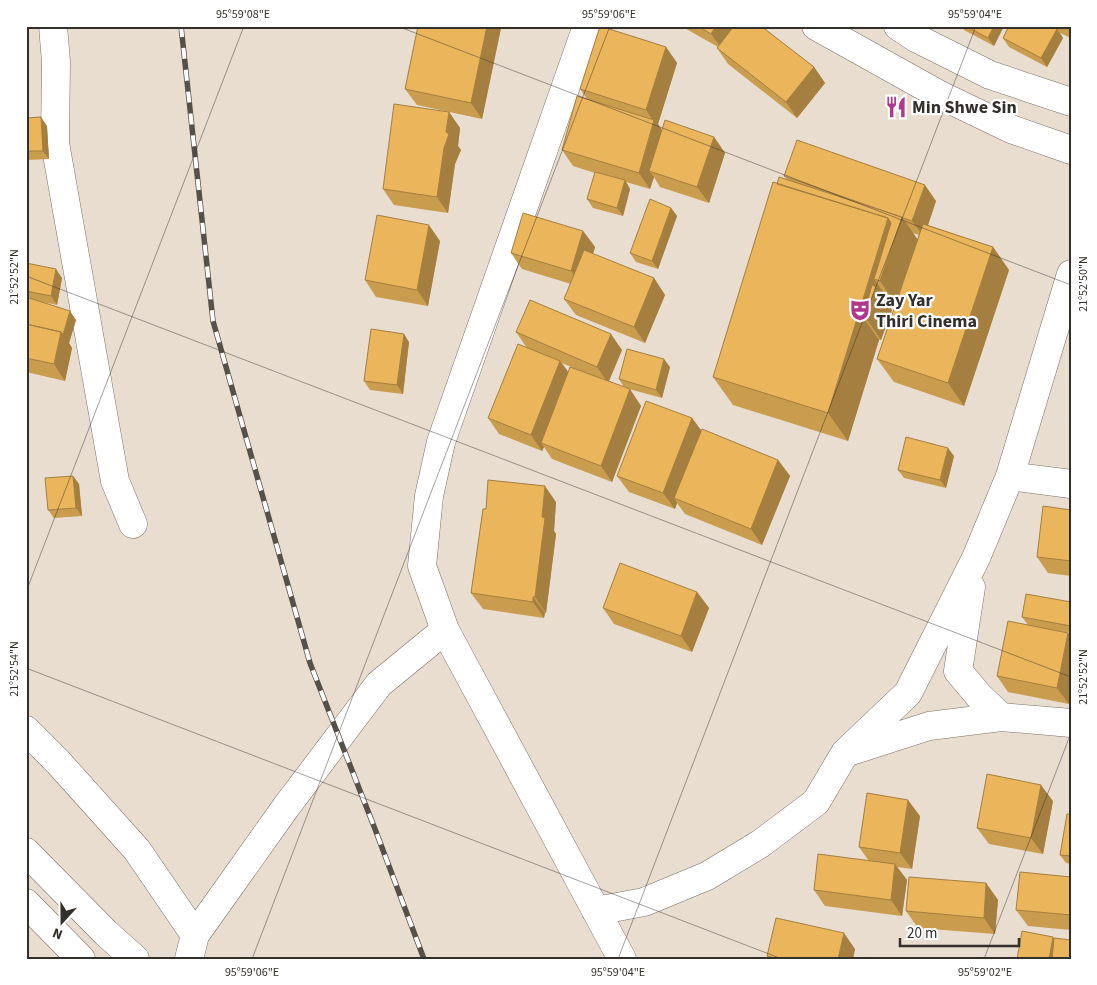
<svg xmlns="http://www.w3.org/2000/svg" width="1097" height="985" viewBox="0 0 1097 985" font-family="'Source Sans 3',sans-serif">
	<rect width="100%" height="100%" fill="#e9ddd0"/>
	<g fill="none" stroke-linecap="round" stroke-linejoin="round">
		<g stroke="#7b7165" stroke-width="29">
			<path id="minor" d="M53,26l3,36 -1,81 60,338 18,43
				M1010,476l61,8
				M971,587l-13,84 21,25 22,21
				M445,630l177,329
				M26,730l32,32 79,88 58,85
				M845,753l63,-60 68,-135 34,-82 61,-202
				M596,911l48,-9 63,-26 53,-32 56,-42 29,-49 84,-27 72,-9 70,6
				M189,959l6,-24 91,-128 93,-123 66,-54 -23,-64 7,-70 12,-54 146,-416"/>
		</g>
		<g stroke="#7b7165" stroke-width="29">
			<path id="major" d="M816,26l122,68 73,35 60,21
				M898,26l18,12 74,37 81,27"/>
		</g>
		<g stroke="#7b7165" stroke-width="29">
			<path id="highway" d="M26,852l80,81 29,26
				M26,903l55,56"/>
		</g>
		<use href="#minor" stroke="#fff" stroke-width="28"/>
		<use href="#major" stroke="#fff" stroke-width="28"/>
		<use href="#highway" stroke="#fff" stroke-width="28"/>
		<g stroke="#555049" stroke-width="5.5">
			<path id="rail" d="M181,26l32,295 97,342 65,166 49,130"/>
		</g>
		<use href="#rail" stroke="#fff" stroke-width="4" stroke-dasharray="11" stroke-linecap="butt"/>
	</g>
	<path fill="#c99c4e" fill-rule="evenodd" d="M418,26h82l1,2 -19,91 -65,-14 -12,-16z
		M681,26h80l53,41 11,16 -28,35 -69,-54 -11,-16 1,-1z
		M961,26h43l-10,20 -30,-16z
		M1009,26h62v12l-11,-5 3,5 -16,29 -38,-20 -6,-9z
		M666,47l11,16 -19,61 4,7 52,6 11,16 -16,50 -49,-16 -6,-10 -4,12 -24,-7 4,7 -7,27 -30,-8 -6,-9 8,-26 -22,-7 -11,-16 25,-51 -7,-10z
		M449,112l11,16 -2,18 3,4 -6,14 -7,49 -54,-8 -11,-16z
		M26,118l21,8 2,33 -23,1z
		M784,176l152,25 -8,24 65,22 16,23 -45,136 -70,-24 -17,-23 19,-55 -6,-2 -1,4 3,4 -11,30h-2l-31,101 -115,-36 -20,-28 64,-193 10,-5zM913,233l6,2 -2,5z
		M671,208l6,8 -19,53 -22,-7 -6,-9z
		M583,231l12,16 -2,7 61,24 11,17 -20,48 -69,-28 -12,-16 7,-15 -49,-15 -11,-16z
		M440,241l-12,65 -52,-9 -11,-17z
		M26,263l36,15 -5,27 -24,-5 43,20 -7,23 3,5 -7,33 -39,-9z
		M516,332l106,18 -13,31 15,6 -5,-8 51,-12 -8,31 -33,-9 12,17 -29,76 -60,-23 -8,-12 -2,4 -43,-17 -11,-16 39,-70zM562,363l16,7 -10,2z
		M409,342l-6,52 -33,-4 -6,-9z
		M692,418l9,13 77,29 12,16 -28,69 -77,-31 -8,-11 -2,6 -46,-17 -12,-16z
		M954,456l-8,32 -42,-10 -6,-8z
		M73,476l6,8 3,32 -28,2 -6,-8z
		M556,502l-2,29 2,3 -10,79h-1l-1,5 -61,-9 -12,-16 15,-84z
		M1071,510v66l-23,-3 -11,-16z
		M697,592l12,16 -17,44 -78,-28 -11,-16z
		M1071,602v31l-25,-4 22,4 3,4v56l-2,11 -61,-12 -11,-16 31,-51 -6,-8z
		M1053,801l-10,53 -54,-10 -12,-16z
		M1071,814v50l-5,-1 -6,-8z
		M920,816l-8,53 -15,-2 10,13 -5,36 -77,-10 -11,-16 55,-29 -10,-14z
		M1071,877v53l-43,-4 -12,-16z
		M986,883l12,17 -3,34 -77,-6 -12,-17z
		M855,949l-2,10h-84l-2,-3z"/>
	<path fill="#a47f40" d="M487,26h13l1,2 -19,91 -11,-16z
		M716,26h20l-13,24 -12,-16z
		M994,26h10l-10,20 -6,-8z
		M1057,29l6,9 -16,29 -6,-9z
		M666,47l11,16 -19,61 8,12 -17,35 5,6 -4,12 -11,-16 15,-51 -8,-12z
		M814,67l11,16 -28,35 -11,-16z
		M449,112l11,16 -2,18 3,4 -6,14 -7,49 -11,-16z
		M41,117l6,9 2,33 -6,-8z
		M714,137l11,16 -16,50 -12,-16z
		M625,180l5,9 -7,27 -6,-8z
		M925,185l11,16 -12,36 -12,-16z
		M671,208l6,8 -19,53 -6,-8z
		M902,217l16,23 -22,64 -16,-23 -6,-2 16,23 -1,4 3,4 -11,30 -16,-23h-2l16,23 -31,101 -20,-28 60,-195z
		M429,225l11,16 -12,65 -11,-16z
		M583,231l12,16 -12,40 -12,-16z
		M993,247l16,23 -45,136 -16,-23z
		M56,269l6,9 -5,27 -6,-9z
		M654,278l11,17 -20,48 -11,-16z
		M70,311l6,9 -7,23 3,5 -7,33 -11,-17 7,-32z
		M404,334l5,8 -6,52 -6,-9z
		M611,334l11,16 -14,33 -11,-16z
		M664,359l6,8 -8,31 -6,-8z
		M560,361l12,16 -31,66 3,4 -2,4 -11,-16z
		M630,389l11,17 -29,76 -11,-16z
		M692,418l12,16 -30,64 3,5 -2,6 -12,-16z
		M948,448l6,8 -8,32 -6,-8z
		M778,460l12,16 -28,69 -11,-16z
		M73,476l6,8 3,32 -6,-8z
		M545,486l11,16 -2,29 2,3 -10,79 -11,-16z
		M697,592l12,16 -17,44 -11,-16z
		M533,597l12,16 -1,5 -11,-16z
		M1068,633l3,4v56l-2,11 -12,-16z
		M1041,785l12,16 -10,53 -12,-16z
		M908,800l12,16 -8,53 -12,-16z
		M895,864l12,16 -5,36 -11,-16z
		M986,883l12,17 -3,34 -11,-16z
		M844,933l11,16 -2,10h-15z
		M1053,937l6,8 -2,14h-8z"/>
	<path fill="#eab55b" stroke="#a47f40" d="M418,26h69l-16,77 -66,-14z
		M600,26l66,21 -20,63 -66,-21z
		M698,26h18l-5,8z
		M734,26h27l53,41 -28,35 -69,-54z
		M966,26h28l-6,12z
		M1009,26h42l6,3 -16,29 -38,-20z
		M577,96l77,24 -15,53 -77,-23z
		M394,104l55,8 -3,20 3,2 -5,14 -7,49 -54,-8z
		M41,117l2,34h-17v-33z
		M665,120l49,17 -17,50 -48,-16z
		M797,140l128,45 -13,36 -128,-45z
		M595,172l30,8 -8,28 -30,-9z
		M779,177l123,40 -22,64 -6,-2 17,-56 -3,-5 -111,-34z
		M773,182l115,36 -60,195 -115,-36z
		M650,199l21,9 -19,53 -22,-8z
		M523,213l60,18 -12,40 -60,-18z
		M377,215l52,10 -12,65 -52,-10z
		M923,224l70,23 -45,136 -71,-24z
		M584,250l70,28 -20,49 -70,-28z
		M26,263l30,6 -5,27 -25,-5z
		M872,285l4,2 -11,30h-2z
		M26,297l44,14 -7,24 -2,-3 -35,-8z
		M530,300l81,34 -14,33 -81,-35z
		M26,324l35,8 -7,32 -28,-6z
		M371,329l33,5 -7,51 -33,-4z
		M518,344l42,17 -29,74 -43,-17z
		M627,349l37,10 -8,31 -37,-11z
		M570,367l60,22 -29,77 -60,-23z
		M646,401l46,17 -29,75 -46,-17z
		M702,429l76,31 -27,69 -77,-31z
		M906,437l42,11 -8,32 -42,-10z
		M73,476l3,32 -28,2 -3,-32z
		M488,480l57,6 -3,31 3,1 -10,79h-2v5l-62,-9 12,-84h3z
		M1043,506l28,4v51l-34,-4z
		M620,563l77,29 -16,44 -78,-28z
		M1026,594l45,8v24l-49,-9z
		M1008,621l60,12 -11,55 -60,-12z
		M987,774l54,11 -10,53 -54,-10z
		M867,793l41,7 -8,53 -41,-6z
		M1067,814h4v42l-11,-1z
		M818,854l77,10 -4,36 -77,-10z
		M1020,872l51,5v38l-55,-5z
		M909,877l77,6 -2,35 -78,-7z
		M776,918l68,15 -6,26h-59l-12,-3z
		M1022,931l31,6 -4,22h-32z
		M1054,938l17,2v19h-19z"/>
	<path fill="none" stroke="#332f2a" stroke-width="1" stroke-opacity="0.45" d="M397,26l674,259M26,276l1045,401M26,592l218,-566M26,668l756,291M252,959l358,-933M618,959l358,-933M984,959l87,-226"/>
	<defs>
		<g id="restaurant-bare" transform="scale(1.725)"><path d="M-5-6h1v4h1v-4h1v4h1v-4h1v5L-1.5 .5V6h-2V.5L-5-1ZM5-6V6H3V1.5H1.5Q1.5-4 5-6Z" fill="#af378c" stroke="#fff" stroke-width="2.5" paint-order="stroke"/></g>
		<g id="theatre-bare" transform="scale(1.725)"><path d="M-5-5.5Q0-4 5-5.5V0Q5 5 0 6Q-5 5-5 0ZM-3.3-2.5H-1v1.5H-3.3ZM1-2.5H3.3v1.5H1ZM-2.8 1Q0 5.5 2.8 1Z" fill="#af378c" stroke="#fff" stroke-width="2.5" paint-order="stroke"/></g>
	</defs>
	<g fill-rule="evenodd">
		<use href="#restaurant-bare" x="896" y="107"/>
		<use href="#theatre-bare" x="860" y="310"/>
	</g>
	<g text-anchor="middle" dominant-baseline="central" stroke-width="4.5" stroke-linejoin="round" paint-order="stroke">
		<g font-size="18" font-weight="bold" fill="#332f2a" stroke="#fff" text-anchor="start">
			<text x="912" y="107">Min Shwe Sin</text>
			<text x="876" y="300">Zay Yar<tspan x="876" dy="21">Thiri Cinema</tspan></text>
		</g>
	</g>
	<rect width="1097" height="985" fill="none" stroke="#ffffff" stroke-width="55"/>
	<g transform="translate(62 922) rotate(201)" stroke="#ffffff" stroke-width="4" paint-order="stroke">
	<path d="M0-4L9 19L0 12L-9 19Z" fill="#332f2a"/>
	<text y="-8" font-size="14" font-weight="bold" text-anchor="middle" fill="#332f2a">N</text>
	</g>
	<path d="M900 938v8h119v-8" fill="none" stroke="#332f2a" stroke-width="2.5"/>
	<text x="907" y="938" font-size="15" fill="#332f2a" stroke="#ffffff" stroke-width="4" paint-order="stroke">20 m</text>
	<rect x="28" y="28" width="1042" height="930" fill="none" stroke="#332f2a" stroke-width="2"/>
	<g font-size="12" text-anchor="middle" fill="#332f2a">
		<text x="243" y="18">95°59'08"E</text>
		<text x="609" y="18">95°59'06"E</text>
		<text x="975" y="18">95°59'04"E</text>
		<text transform="translate(14 277) rotate(-90)" y="4">21°52'52"N</text>
		<text transform="translate(1083 284) rotate(-90)" y="4">21°52'50"N</text>
		<text transform="translate(14 669) rotate(-90)" y="4">21°52'54"N</text>
		<text transform="translate(1083 677) rotate(-90)" y="4">21°52'52"N</text>
		<text x="252" y="976">95°59'06"E</text>
		<text x="618" y="976">95°59'04"E</text>
		<text x="985" y="976">95°59'02"E</text>
	</g>
</svg>
